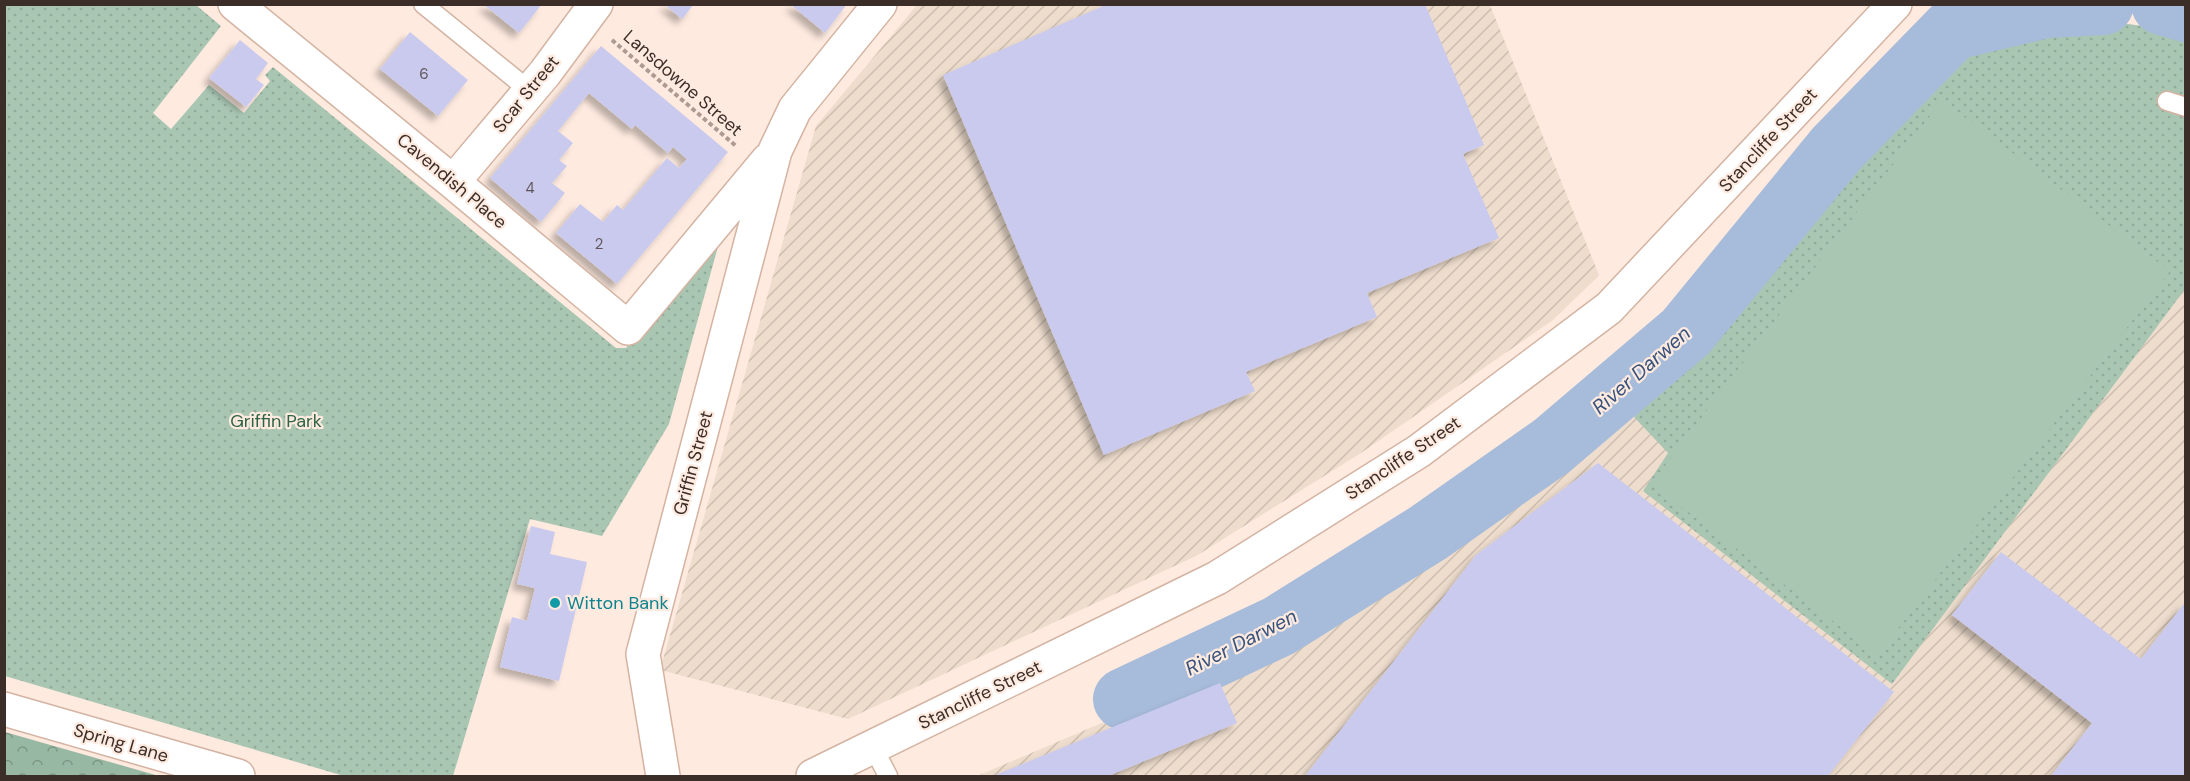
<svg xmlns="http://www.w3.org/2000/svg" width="2190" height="781" viewBox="0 0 2190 781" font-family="'DM Sans',sans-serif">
	<defs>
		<pattern id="industrial-furrows" width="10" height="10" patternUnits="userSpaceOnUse" patternTransform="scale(1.5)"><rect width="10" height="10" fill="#eeddcd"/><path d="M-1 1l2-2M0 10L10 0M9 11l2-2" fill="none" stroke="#cdbeb0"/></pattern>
		<pattern id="forest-crowns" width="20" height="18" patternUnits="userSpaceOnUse" patternTransform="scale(1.5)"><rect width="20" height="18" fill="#97b9a3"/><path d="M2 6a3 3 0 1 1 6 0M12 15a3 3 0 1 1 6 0" fill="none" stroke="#7c9785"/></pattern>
		<pattern id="park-dots" width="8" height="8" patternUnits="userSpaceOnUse" patternTransform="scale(1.5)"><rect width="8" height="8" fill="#a9c6b3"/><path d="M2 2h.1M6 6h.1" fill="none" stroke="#92aa9a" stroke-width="1.8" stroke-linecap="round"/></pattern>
		<filter id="shadow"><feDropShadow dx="-5.5" dy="5.5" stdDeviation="3" flood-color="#0004"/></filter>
	</defs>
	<rect width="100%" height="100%" fill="#feeadf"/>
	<path fill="url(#industrial-furrows)" d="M917,5h573l109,270 -46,45 -192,133 -165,103 -348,163 -188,-49 156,-544z
		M2121,23l64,9v744h-1208l329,-140 328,-219 332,-374 74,-14z"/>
	<path fill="url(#forest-crowns)" d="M4,732h1l154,44h-154z"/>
	<path fill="url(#park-dots)" d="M4,5h192l25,21 -68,87 18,16 38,-44 35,28 26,-32 -5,-6 8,-8 343,281h10l96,-116 -53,192 -67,112 -72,-17 -77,257h-109l-339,-100z
		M2121,23l64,9v257l-293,395 -249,-193 25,-38 -34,-36 332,-374 74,-14z"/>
	<path fill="#a9c6b3" d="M1942,100l228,171 -292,384 -227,-171z"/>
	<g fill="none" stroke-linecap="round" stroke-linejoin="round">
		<path stroke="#a7bbda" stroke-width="62" d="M2162,4l24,7
			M1124,699l155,-73 149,-93 124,-87 134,-114 150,-183 117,-120 93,-22 57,-3"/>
	</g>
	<path fill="#cacaee" filter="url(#shadow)" d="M483,4h59l-23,29z
		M664,4h30l-12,15z
		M790,4h57l-22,29z
		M1108,4h317l59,141 -21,9 36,84 -132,55 10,24 -131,55 9,19 -151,64 -161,-380z
		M410,32l58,48 -30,36 -58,-47z
		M240,40l28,23 -12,16 8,6 -18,22 -37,-29z
		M601,46l127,106 -111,132 -61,-51 24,-29 23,18 14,-17 6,5 44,-52 12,10 8,-9 -14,-12 -5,6 -33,-28 -3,4 -43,-36 -31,38 15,12 -14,17 8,6 -15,17 13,10 -24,29 -51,-44z
		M1598,463l296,229 -66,84h-523l171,-221z
		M531,526l24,6 -5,22 37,8 -28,119 -59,-14 12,-50 15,4 8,-33 -18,-4z
		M2001,552l140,107 45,-58v175h-135l41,-53 -140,-108z
		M1220,683l17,40 -129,53h-115z"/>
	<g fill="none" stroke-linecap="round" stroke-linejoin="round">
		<g stroke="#d4b3a2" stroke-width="21">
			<path id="service" d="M423,4l107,87
				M2167,101l19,6
				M873,747l15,29"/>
		</g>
		<g stroke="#d4b3a2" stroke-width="36">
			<path id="minor" d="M235,4l218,178 175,146 140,-168
				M453,182l92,-109 51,-69
				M663,776l-20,-122 132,-503 20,-42 85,-105"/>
		</g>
		<g stroke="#d4b3a2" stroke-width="36">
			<path id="secondary" d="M4,709l234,67
				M813,776l404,-198 202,-127 190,-143 286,-304"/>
		</g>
		<path stroke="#ac9b92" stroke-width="4" stroke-dasharray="4.5 3" stroke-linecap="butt" d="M612,40l124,106"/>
		<use href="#service" stroke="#fff" stroke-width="18"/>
		<use href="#minor" stroke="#fff" stroke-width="33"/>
		<use href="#secondary" stroke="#fff" stroke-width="33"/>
	</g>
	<circle fill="#0f9aa8" stroke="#feeadf" stroke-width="2" cx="555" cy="603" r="6"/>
	<g text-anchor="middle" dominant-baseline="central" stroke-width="4.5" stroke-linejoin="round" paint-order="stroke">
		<g font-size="15" fill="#5f555a">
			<text x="424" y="74">6</text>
			<text x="530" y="188">4</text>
			<text x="599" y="244">2</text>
		</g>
		<g font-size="18" fill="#3b2e28" stroke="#feeadf">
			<text transform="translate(683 83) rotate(41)">Lansdowne Street</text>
			<text transform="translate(526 94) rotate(-51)">Scar Street</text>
			<text transform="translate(1768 140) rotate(-47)">Stancliffe Street</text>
			<text transform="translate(452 181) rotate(40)">Cavendish Place</text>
			<text transform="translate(1403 458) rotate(-34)">Stancliffe Street</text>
			<text transform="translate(693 463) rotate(-75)">Griffin Street</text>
			<text transform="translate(980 695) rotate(-26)">Stancliffe Street</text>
			<text transform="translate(121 743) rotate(16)">Spring Lane</text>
		</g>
		<g font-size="18" fill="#2c6344" stroke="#feeadf">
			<text x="276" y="421">Griffin Park</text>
		</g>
		<g font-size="18" fill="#0d838f" stroke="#feeadf" text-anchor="start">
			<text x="567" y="603">Witton Bank</text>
		</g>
		<g font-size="20" font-style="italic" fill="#36527d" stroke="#feeadf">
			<text transform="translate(1641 370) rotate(-41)">River Darwen</text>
			<text transform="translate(1241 642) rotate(-27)">River Darwen</text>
		</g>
	</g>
	<rect width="2190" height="781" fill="none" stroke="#3b2e28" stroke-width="12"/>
</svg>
